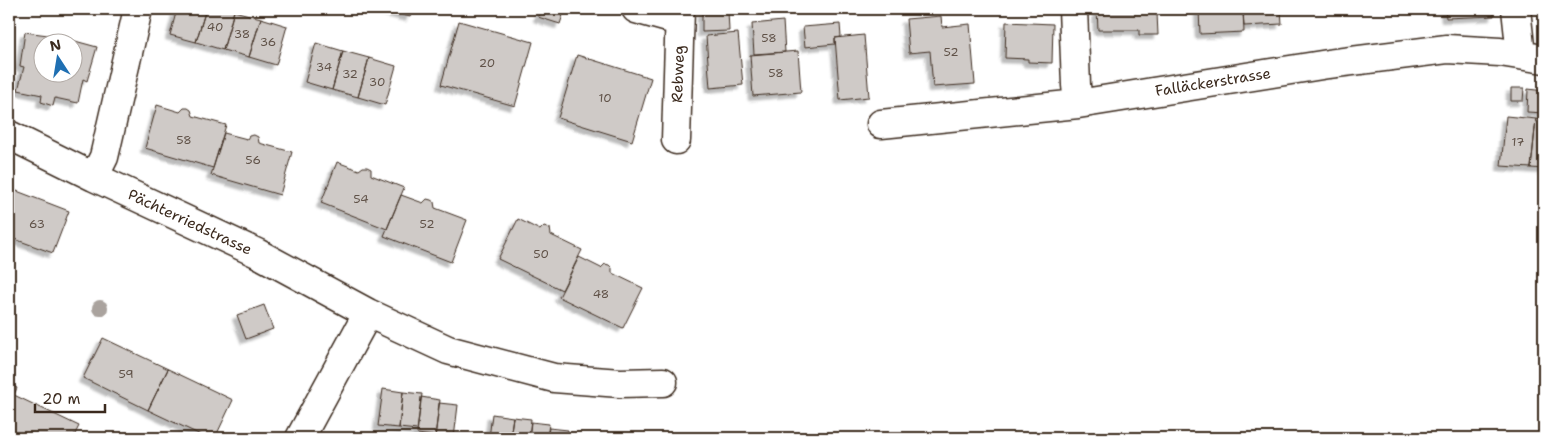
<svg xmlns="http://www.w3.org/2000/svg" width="1553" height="447" viewBox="0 0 1553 447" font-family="'Shantell Sans',sans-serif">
	<defs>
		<filter id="shadow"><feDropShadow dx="-4.5" dy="4.5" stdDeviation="1" flood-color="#0004"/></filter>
	</defs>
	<rect width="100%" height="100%" fill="#fff"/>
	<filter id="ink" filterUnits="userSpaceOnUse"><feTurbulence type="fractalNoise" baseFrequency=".02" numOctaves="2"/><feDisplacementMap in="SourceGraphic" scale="10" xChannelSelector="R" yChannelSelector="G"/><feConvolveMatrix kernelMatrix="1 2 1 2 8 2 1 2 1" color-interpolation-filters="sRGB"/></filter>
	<g filter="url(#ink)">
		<path fill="#cfcac7" stroke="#3b2a1e" filter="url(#shadow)" d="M177,9h29l-10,33 -26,-7z
			M206,9h21l7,2 -11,39 -27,-8z
			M381,9h32l-3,8z
			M540,9h25l-5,15 -22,-7z
			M1097,9h62v4h-2l1,22h-19v-5h-41z
			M1199,9h39l1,2h4l1,21 -44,2z
			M1238,9h43l1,15 -38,2 -1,-15h-4z
			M1445,9h49v7l-48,2z
			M728,10l1,21 -27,1v-21z
			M234,11l27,7 -12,39 -26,-7z
			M941,16l1,11 28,-3 5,60 -42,3 -3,-36 -21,2 -3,-34z
			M261,18l26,8 -11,39 -27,-8z
			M459,21l74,21 -18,64 -74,-21z
			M783,21l2,31 -31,2 -2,-30z
			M1006,22l47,2 -1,39 -24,-1v-3l-23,-1z
			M840,24l1,13 -6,1v6l-30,3 -2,-20z
			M25,32l23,3 -1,7h-5v30h30v-24l3,-7 22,6 -10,34 -4,-2 -5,24 -23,-5 -2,8 -12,-4 1,-7 -24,-5 6,-23 -4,-1z
			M738,33l5,52 -33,3 -4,-52z
			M864,35l5,62 -29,3 -5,-62z
			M316,43l27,8 -11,39 -27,-8z
			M343,51l26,7 -11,39 -26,-7z
			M798,51l3,41 -48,4 -3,-41z
			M577,55l74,23 -19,63 -74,-23z
			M369,58l27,8 -11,39 -27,-8z
			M1511,88h13l-1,13h-12z
			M1528,89l16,2v22l-17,-1z
			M157,105l23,7 4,-4h4l3,2 2,6 33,9 -13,43 -68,-20z
			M1506,116l30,3 -5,49 -30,-2z
			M1536,119l8,1v49l-13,-1z
			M224,133l23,6 2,-3 5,-1 4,2 1,6 33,9 -12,43 -69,-20z
			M337,162l22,8 4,-3h4l4,2v6l33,13 -17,41 -66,-26z
			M9,188l60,23 -16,42 -44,-16z
			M401,195l22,8 4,-4 4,1 3,2 1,6 32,12 -16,42 -67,-26z
			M518,219l22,11 4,-4 6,2 1,7 31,15 -20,40 -64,-31z
			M579,257l22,11 4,-4 4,1 3,3v5l31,15 -20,40 -64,-31z
			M264,305l9,24 -27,10 -9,-24z
			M103,338l65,31 -20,41 -65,-32z
			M168,369l65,31 -18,38h-8l-59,-28z
			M9,384l8,4 -8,17z
			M383,389l20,3 -4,36 -21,-2z
			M403,392l19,2 -5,36 -18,-2z
			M14,395l65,31 -6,12h-64v-33z
			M421,397l19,3 -5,36 -18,-2z
			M439,403l19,2 -4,33h-19z
			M492,414l21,3 -3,21h-21z
			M513,417l18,2 -2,19h-19z
			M531,422l18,2 -2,14h-18z
			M549,428l19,2 -1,8h-20z
			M567,434l19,3 -1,1h-18z
			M625,435l18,3h-19z"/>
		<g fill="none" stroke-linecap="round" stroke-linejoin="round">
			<g stroke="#3b2a1e" stroke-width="31">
				<path id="minor" d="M636,9l43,12
					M1073,9l3,76 2,19
					M1516,9l5,46
					M881,124l197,-20 250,-40 119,-15 53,3 44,7
					M9,135l85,42 163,76 111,60 80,37 106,28 66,5 43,-1
					M676,140l4,-131
					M94,177l10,-20 34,-148
					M300,438l68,-125"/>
			</g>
			<use href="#minor" stroke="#fff" stroke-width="28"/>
		</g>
		<circle fill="#aaa39e" cx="100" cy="308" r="8"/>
	</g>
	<g text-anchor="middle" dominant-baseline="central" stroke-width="4" stroke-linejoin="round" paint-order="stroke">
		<g font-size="12" fill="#605248">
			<text x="215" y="27">40</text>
			<text x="242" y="34">38</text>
			<text x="769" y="38">58</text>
			<text x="268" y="42">36</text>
			<text x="951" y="52">52</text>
			<text x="487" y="63">20</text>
			<text x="324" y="67">34</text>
			<text x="776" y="73">58</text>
			<text x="350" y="74">32</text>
			<text x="377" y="82">30</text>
			<text x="605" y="98">10</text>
			<text x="184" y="140">58</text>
			<text x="1518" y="142">17</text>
			<text x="253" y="160">56</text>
			<text x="361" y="199">54</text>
			<text x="37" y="224">63</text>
			<text x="427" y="224">52</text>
			<text x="541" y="254">50</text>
			<text x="601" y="294">48</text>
			<text x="126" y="374">59</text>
		</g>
		<g font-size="15" fill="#3b2a1e" stroke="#fff">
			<text transform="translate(678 74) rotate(-88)">Rebweg</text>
			<text transform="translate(1213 82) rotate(-9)">Falläckerstrasse</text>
			<text transform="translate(190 222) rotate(25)">Pächterriedstrasse</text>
		</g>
	</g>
	<rect width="1553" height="447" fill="none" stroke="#fff" stroke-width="30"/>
	<rect x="15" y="15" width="1523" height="417" fill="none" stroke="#3b2a1e" stroke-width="2" filter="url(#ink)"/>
	<g transform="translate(58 58) rotate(348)"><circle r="24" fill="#ffffff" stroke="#b1aaa5"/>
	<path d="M0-4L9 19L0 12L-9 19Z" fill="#1f6fb2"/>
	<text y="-8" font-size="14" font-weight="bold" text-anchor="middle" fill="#3b2a1e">N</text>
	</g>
	<path d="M35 404v8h70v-8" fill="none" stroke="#3b2a1e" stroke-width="2.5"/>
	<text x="42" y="404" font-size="15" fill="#3b2a1e" stroke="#ffffff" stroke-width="4" paint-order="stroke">20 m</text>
</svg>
